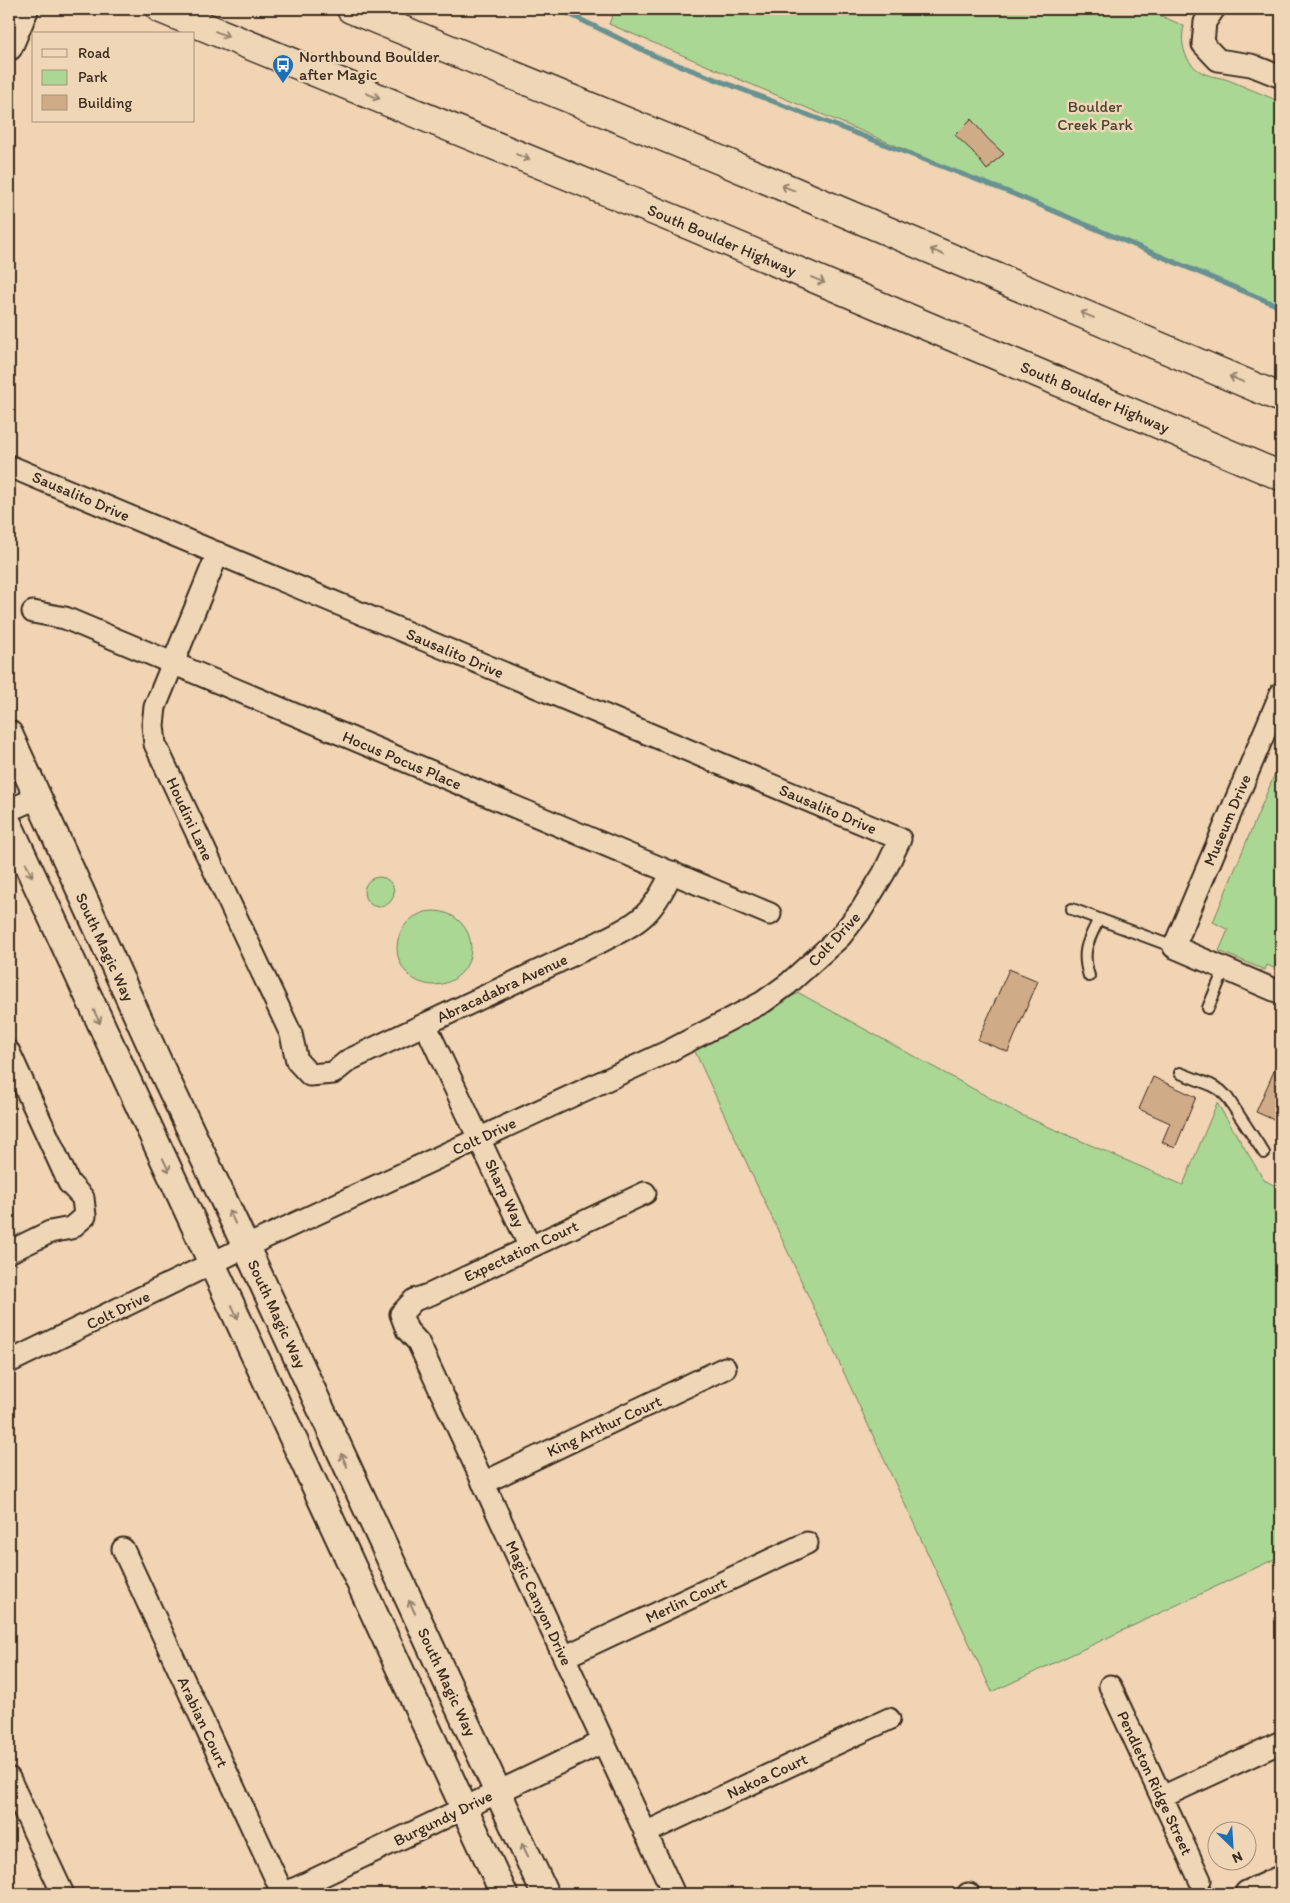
<svg xmlns="http://www.w3.org/2000/svg" width="1290" height="1903" viewBox="0 0 1290 1903" font-family="Itim,sans-serif">
	<rect width="100%" height="100%" fill="#f0d4b3"/>
	<filter id="ink" filterUnits="userSpaceOnUse"><feTurbulence type="fractalNoise" baseFrequency=".02" numOctaves="2"/><feDisplacementMap in="SourceGraphic" scale="10" xChannelSelector="R" yChannelSelector="G"/><feConvolveMatrix kernelMatrix="1 2 1 2 8 2 1 2 1" color-interpolation-filters="sRGB"/></filter>
	<g filter="url(#ink)">
		<path fill="#abd795" stroke="#73805a" d="M615,9h530l39,17c-5,19 2,40 21,48 7,3 15,3 23,6 18,7 35,15 53,22v207l-672,-285z
			M1281,759v212l-14,-6 -2,5 -46,-19 9,-21 -15,-8z
			M364 892a15 15 0 1 1 30 0a15 15 0 1 1-30 0Z
			M397 948a37 37 0 1 1 74 0a37 37 0 1 1-74 0Z
			M799,993l220,121 164,71 34,-82 47,77 17,9v367l-289,136 -301,-649z"/>
		<g fill="none" stroke-linecap="round" stroke-linejoin="round">
			<path stroke="#679191" stroke-width="5" d="M559,9l96,47 356,137 270,114"/>
		</g>
		<path fill="#cfab88" stroke="#3b2a1e" d="M971,119l16,19 17,16 -9,7 -8,9 -14,-18 -18,-17z
			M1009,969l29,12 -30,71 -30,-12z
			M1281,1055v68l-25,-11z
			M1153,1077l43,20 -21,51 -13,-6 8,-19 -31,-14z"/>
		<g fill="none" stroke-linecap="round" stroke-linejoin="round">
			<g stroke="#3b2a1e" stroke-width="14">
				<path id="service" d="M1072,909l102,38
					M1089,976c-8,-25 -1,-35 10,-57
					M1208,1008l16,-38
					M1180,1073l31,12 9,5 7,7 37,56"/>
			</g>
			<g stroke="#3b2a1e" stroke-width="25">
				<path id="minor" d="M1214,9l-9,13 -2,22 15,16 33,5 30,12
					M9,466l891,373 -16,34 -22,36 -22,28 -52,47 -25,18 -94,49 -403,186 -257,125
					M218,553l-63,154 -2,18 2,19 136,290 6,27 13,14 23,-2 16,-13 251,-118c42,-21 52,-27 72,-70
					M33,612l32,6 705,296
					M1281,693l-107,254 107,46
					M9,810l28,-12
					M425,1024l105,223
					M9,1052l60,131 14,15 2,18 -14,12 -21,4 -41,20
					M645,1193l-214,101 -17,6 -13,14 6,16 11,12 256,552
					M483,1483l242,-115
					M123,1549l160,345
					M564,1657l243,-114
					M1110,1686l90,194
					M9,1778l54,116
					M1162,1797l119,-55
					M645,1833l244,-114
					M284,1894l319,-152
					M968,1894h1"/>
			</g>
			<g stroke="#3b2a1e" stroke-width="30">
				<path id="tertiary" d="M9,47l16,-38
					M9,734l153,336 84,177 299,647
					M9,825l495,1069
					M1248,1894l33,-15"/>
			</g>
			<g stroke="#3b2a1e" stroke-width="31">
				<path id="primary" d="M161,9l530,217 590,250
					M351,9l374,153 556,236"/>
			</g>
			<use href="#service" stroke="#efd6b7" stroke-width="10"/>
			<use href="#minor" stroke="#efd6b7" stroke-width="21"/>
			<use href="#tertiary" stroke="#efd6b7" stroke-width="26"/>
			<use href="#primary" stroke="#efd6b7" stroke-width="28"/>
		</g>
		<defs><path id="oneway-shaft" d="M-6 0H5M1.5-3L5.5 0L1.5 3" fill="none" stroke-width="1.6" stroke-linecap="round" stroke-linejoin="round" transform="scale(1.25)"/></defs>
		<g stroke="#95806a">
			<use href="#oneway-shaft" transform="translate(222 34) rotate(22)"/>
			<use href="#oneway-shaft" transform="translate(373 96) rotate(22)"/>
			<use href="#oneway-shaft" transform="translate(523 157) rotate(22)"/>
			<use href="#oneway-shaft" transform="translate(788 188) rotate(-157)"/>
			<use href="#oneway-shaft" transform="translate(937 252) rotate(-157)"/>
			<use href="#oneway-shaft" transform="translate(818 280) rotate(23)"/>
			<use href="#oneway-shaft" transform="translate(1087 315) rotate(-157)"/>
			<use href="#oneway-shaft" transform="translate(1236 379) rotate(-157)"/>
			<use href="#oneway-shaft" transform="translate(29 870) rotate(65)"/>
			<use href="#oneway-shaft" transform="translate(97 1017) rotate(65)"/>
			<use href="#oneway-shaft" transform="translate(166 1165) rotate(65)"/>
			<use href="#oneway-shaft" transform="translate(232 1217) rotate(-115)"/>
			<use href="#oneway-shaft" transform="translate(235 1312) rotate(65)"/>
			<use href="#oneway-shaft" transform="translate(344 1460) rotate(-115)"/>
			<use href="#oneway-shaft" transform="translate(412 1607) rotate(-115)"/>
			<use href="#oneway-shaft" transform="translate(525 1850) rotate(-115)"/>
		</g>
	</g>
	<defs>
		<g id="bus-pin" transform="scale(1.125)"><path d="M0 17L-7.5 6A9.5 9.5 0 1 1 7.5 6Z" fill="#1f6fb2" stroke="#efd6b7"/><path d="M-5-6H5V4H4V6H2V4H-2V6H-4V4H-5ZM-3.5-4V0h7V-4ZM-3.5 1.2v1.5H-2V1.2ZM2 1.2v1.5H3.5V1.2Z" fill="#fff"/></g>
	</defs>
	<g fill-rule="evenodd">
		<use href="#bus-pin" x="283" y="65"/>
	</g>
	<g text-anchor="middle" dominant-baseline="central" stroke-width="5" stroke-linejoin="round" paint-order="stroke">
		<g font-size="16" fill="#3b2a1e" stroke="#efd6b7" text-anchor="start">
			<text x="299" y="56">Northbound Boulder<tspan x="299" dy="18">after Magic</tspan></text>
		</g>
		<g font-size="16" fill="#4c4430" stroke="#efd6b7">
			<text x="1095" y="106">Boulder<tspan x="1095" dy="18">Creek Park</tspan></text>
		</g>
		<g font-size="16" fill="#3b2a1e" stroke="#efd6b7">
			<text transform="translate(722 240) rotate(23)">South Boulder Highway</text>
			<text transform="translate(1095 397) rotate(23)">South Boulder Highway</text>
			<text transform="translate(81 496) rotate(23)">Sausalito Drive</text>
			<text transform="translate(455 653) rotate(23)">Sausalito Drive</text>
			<text transform="translate(402 760) rotate(23)">Hocus Pocus Place</text>
			<text transform="translate(828 809) rotate(23)">Sausalito Drive</text>
			<text transform="translate(190 819) rotate(65)">Houdini Lane</text>
			<text transform="translate(1227 820) rotate(-67)">Museum Drive</text>
			<text transform="translate(834 939) rotate(-47)">Colt Drive</text>
			<text transform="translate(105 947) rotate(65)">South Magic Way</text>
			<text transform="translate(502 988) rotate(-25)">Abracadabra Avenue</text>
			<text transform="translate(484 1136) rotate(-25)">Colt Drive</text>
			<text transform="translate(505 1193) rotate(65)">Sharp Way</text>
			<text transform="translate(521 1251) rotate(-25)">Expectation Court</text>
			<text transform="translate(118 1310) rotate(-26)">Colt Drive</text>
			<text transform="translate(277 1314) rotate(65)">South Magic Way</text>
			<text transform="translate(604 1426) rotate(-25)">King Arthur Court</text>
			<text transform="translate(686 1600) rotate(-25)">Merlin Court</text>
			<text transform="translate(539 1603) rotate(65)">Magic Canyon Drive</text>
			<text transform="translate(447 1682) rotate(65)">South Magic Way</text>
			<text transform="translate(203 1722) rotate(65)">Arabian Court</text>
			<text transform="translate(767 1776) rotate(-25)">Nakoa Court</text>
			<text transform="translate(1155 1783) rotate(65)">Pendleton Ridge Street</text>
			<text transform="translate(443 1818) rotate(-26)">Burgundy Drive</text>
		</g>
	</g>
	<rect width="1290" height="1903" fill="none" stroke="#efd6b7" stroke-width="30"/>
	<rect x="15" y="15" width="1260" height="1873" fill="none" stroke="#3b2a1e" stroke-width="2" filter="url(#ink)"/>
	<rect x="32" y="32" width="162" height="90" fill="#efd6b7" stroke="#a7917a"/>
	<rect x="42" y="49" width="25" height="8" fill="#efd6b7" stroke="#a7917a"/>
	<text x="78" y="58" font-size="15" fill="#3b2a1e">Road</text>
	<rect x="42" y="70" width="25" height="15" fill="#abd795" stroke="#a7917a"/>
	<text x="78" y="82" font-size="15" fill="#3b2a1e">Park</text>
	<rect x="42" y="95" width="25" height="15" fill="#cfab88" stroke="#a7917a"/>
	<text x="78" y="108" font-size="15" fill="#3b2a1e">Building</text>
	<g transform="translate(1232 1846) rotate(155)"><circle r="24" fill="#efd6b7" stroke="#a7917a"/>
	<path d="M0-4L9 19L0 12L-9 19Z" fill="#1f6fb2"/>
	<text y="-8" font-size="14" font-weight="bold" text-anchor="middle" fill="#3b2a1e">N</text>
	</g>
</svg>
